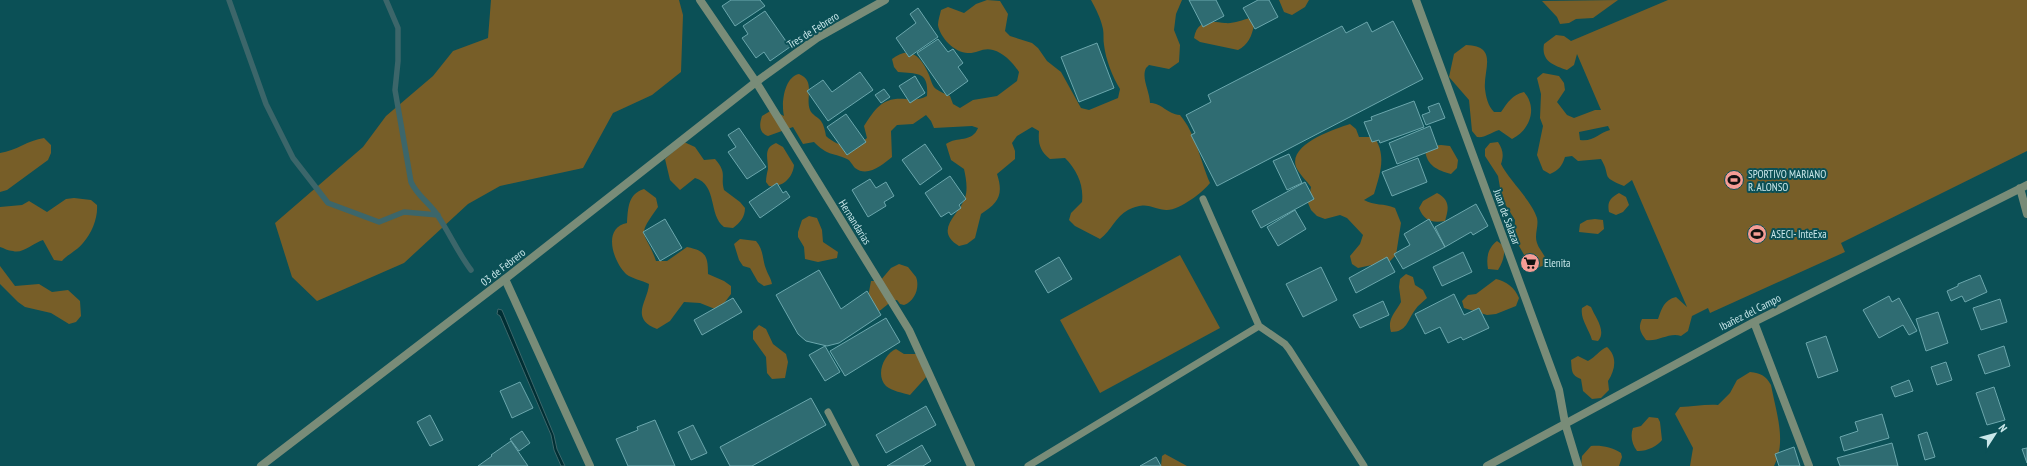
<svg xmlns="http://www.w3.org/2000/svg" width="2027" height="466" viewBox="0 0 2027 466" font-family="'PT Sans Narrow',sans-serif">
	<rect width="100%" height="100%" fill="#0b5056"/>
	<path fill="#775e28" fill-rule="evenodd" d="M491,0h188l4,15 -2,57 -29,23 -39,18 -30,55 -83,18 -32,18 -64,59 -87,38 -25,-24 -17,-54 88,-76 23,-31 47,-40 20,-25 35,-13z
		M987,0l13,1 8,13 -3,17 5,5 22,7 6,5 9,13 14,11 20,36 8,2 29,-12 2,-9c-8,-13 -14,-29 -16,-44 -1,-5 0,-11 -1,-16 -2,-10 -7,-20 -12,-29h91l-6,14 -2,16 6,15 -1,17 -10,7 -20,-4 -3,3c-5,10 4,24 4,35 12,0 17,11 30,12 16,19 20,45 30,68 -7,9 -31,28 -44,27 -18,-2 -18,-9 -38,0 -12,6 -17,21 -28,29l-25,-13 -6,-6 2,-7 11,-11c2,-17 -5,-32 -17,-44l-15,1c-10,-8 -12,-15 -11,-28l-7,-4 -15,9 -5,7 3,8v8l-18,15c7,21 1,29 -16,40l-6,24 -8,6 -8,2c-26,-16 0,-31 6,-48 3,-9 1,-20 -1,-29l-13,-9 -5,-16c11,-8 26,-1 32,-16l-6,-2 -38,2 -3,-7 -5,-6 -13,9 -16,1 -6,6 1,26c-9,7 -24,21 -37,11 -3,-3 -4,-7 -8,-9 -16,-7 -19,-3 -33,-17l-11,2 -10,-17 -25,9c-9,-3 -9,-11 -6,-20l10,-6 12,6c-3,-12 0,-39 15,-42 17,7 6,23 11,36 2,5 8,7 11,11 3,4 4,10 5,15 12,11 28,14 41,2l-3,-12c12,-18 18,-29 42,-27 8,1 13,1 21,-3 2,-25 -9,-22 -29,-24l-4,-5 -2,-8c18,-14 29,-3 37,16 2,5 3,11 7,14 4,3 10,5 14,7l3,8 7,4 13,-8 24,-4 20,-15 2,-9c-6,-9 -15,-19 -26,-22 -9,-3 -16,3 -24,3 -13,1 -29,-15 -31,-28 0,-5 2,-10 3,-15l7,-3 16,6 12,-9z
		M1279,0h30l-4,7 -13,8 -8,-3z
		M1618,0l-25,18 -17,1 -7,4 -9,1 -3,-7 -15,-16z
		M1668,0h359v151l-186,92 4,9 -135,61 -2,-5 -16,8 -4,15 -7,5c-12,-4 -22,6 -35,4 -6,-8 -8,-12 -4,-21h16c4,-11 6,-19 18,-22l11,10 -55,-127 -8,6c-25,-10 -12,-9 -23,-27l-23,2 -6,-5 -7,1c-3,9 -6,13 -15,17l-7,-4 -6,-15 6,-29 -3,-8 1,-24 -4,-16 6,-5 16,3 5,7 1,7 -8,12 10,13 7,3 21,-8h6l-24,-56 -3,11 -7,5c-14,-5 -26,-9 -23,-26l12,-9 8,1 7,5zM1608,126l2,4c-12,3 -16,12 -30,10l-1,-8z
		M1250,18l4,7c-2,11 -6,20 -16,25l-38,-8 -6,-4c3,-18 16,-17 31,-15 8,1 17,-3 25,-5z
		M1466,45c33,1 17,25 19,44 1,8 3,17 9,23h7c7,-10 11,-17 23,-20 14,16 6,38 -12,47l-13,-9c-9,3 -14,8 -22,7l-5,-6 -3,-31 -20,-23 5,-23z
		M1350,124l6,5 3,8h15c13,18 6,37 0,57l-10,6c10,6 20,3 31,8l6,15 -5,32 -6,6 -32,7 -6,-4 -2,-8 10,-12 3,-9 -16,-17 -7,-3 -15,4 -8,-3 -6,-6 -3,-7 3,-16c-4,-6 -12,-13 -15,-20 -8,-23 39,-38 54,-43z
		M44,138l7,7v8l-3,7 -41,30 -7,2v-39c16,-2 28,-13 44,-15z
		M684,142l11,5 9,13 11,-1c13,15 5,17 9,31l16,12 5,6c0,9 -5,15 -12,20l-9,-1c-16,-12 -6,-42 -29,-49l-15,12 -10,-10 -5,-21z
		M1498,142c5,8 6,13 3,22 8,16 31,37 36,54 2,8 -3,17 0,25 3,9 9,10 9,22l-14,4 -18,-32 1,-17 -13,-21 -4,-23 -13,-20v-7l5,-6z
		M776,143l7,4 11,18c-1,13 -12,23 -25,21l-3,-4c0,-5 1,-9 2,-13 0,-11 -5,-21 8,-26z
		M1441,145l9,1 8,14 -1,8 -6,6c-14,-4 -24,-8 -26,-24l7,-4z
		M644,189l12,9 2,9c-23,32 -13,22 -2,54h11l20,-14c19,4 21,9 21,27l16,7 7,5v8l-9,12 -7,3 -15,-6 -16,-1 -14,19 -13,8c-28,-11 -9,-28 -8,-45 -7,-4 -17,-5 -23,-10 -13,-13 -24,-46 1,-51 1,-15 1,-29 17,-34z
		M1437,193c13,7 12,15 8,28 -13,2 -21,0 -26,-13l4,-7z
		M1619,193l7,4 3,8 -6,7 -7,3 -7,-3c-2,-10 1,-14 10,-19z
		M74,198l17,2 6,5c1,13 -5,28 -14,38 -5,7 -15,11 -21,18l-8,-1 -11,-20c-10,3 -20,14 -30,11 -5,0 -9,-3 -13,-4v-40l22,-2 7,-4 18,11 19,-13z
		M809,216l8,2 5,12 1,12 15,10 -1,6 -19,4 -13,-3 -1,-12 -6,-10v-5l4,-12z
		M1595,219l8,1 1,9 -6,5 -19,-2 1,-8 7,-4z
		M740,239l16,2c8,9 6,18 10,28 2,6 5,9 6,15l-8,2 -6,-4 -8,-14 -7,-2 -4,-6 -5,-16z
		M1497,241l7,5c1,9 -1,16 -6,24l-10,-1c-2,-12 0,-21 9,-28z
		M1180,255l40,73 -120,65 -40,-73z
		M899,264l9,3 8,10c4,10 -1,24 -12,28l-4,-1 -3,-4c-8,0 -13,10 -22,13l-7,-16 3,-16h9l11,-13z
		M0,266l15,20 24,-2 13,8 16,-2 12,11 1,15 -5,6 -7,2 -18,-11 -26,-6 -7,-5 -18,-18z
		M1406,274l7,3 2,8 8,5 4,8c-4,4 -9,7 -12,12 -8,11 -8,22 -24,22 -4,-13 4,-19 10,-30l-2,-15 1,-8z
		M1496,279c10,2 19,9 23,19l-3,8 -20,8 -9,1 -23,-7 -2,-7 6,-6 8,-1z
		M1587,305l4,2c4,10 16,24 7,34l-6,-1c-3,-11 -12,-21 -10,-32z
		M759,325l7,4 7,15 13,10 2,8 -3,16 -13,1 -5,-6 -1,-16 -13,-18v-8z
		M1607,347c11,10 8,23 1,34l1,9 -8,8 -9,1 -9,-8 -2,-12c-10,-4 -9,-8 -10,-19l7,-4 10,5c8,-4 11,-11 19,-14z
		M896,349l8,5h16l8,21 -18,20c-7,-2 -18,-4 -24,-9 -11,-11 -2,-32 10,-37z
		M1750,372c11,1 16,4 21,13 5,27 16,56 3,81h-84l3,-18 -18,-34 5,-7c13,0 25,-3 38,-2l12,-12 7,-13z
		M1649,417l9,1 2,4 2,18c-4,6 -17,12 -25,11 -5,-7 -7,-15 -4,-23l8,-2z
		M1591,446c10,-1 21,1 30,7l1,4 -3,9h-38l1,-10z
		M1165,454l22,12h-26l1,-10z"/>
	<path fill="#002e33" stroke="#3c666a" d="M498,309l4,1 52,125 3,14 8,17h-4l-7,-16 -3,-15 -51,-119 -3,-2z"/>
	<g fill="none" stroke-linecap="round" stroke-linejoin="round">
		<path stroke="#3c666a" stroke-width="5.5" d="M229,0l37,104 27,54 35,45 51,19 25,-10 34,3
			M386,0l12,28v33l-3,29 16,92c7,15 19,21 27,34 12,18 20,37 33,54"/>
	</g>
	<path fill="#2f6c72" stroke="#6ba7ad" d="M731,0h29l5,6 -30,20 -13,-20z
		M1189,0h27l8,16 -21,11z
		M1258,0h11l9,17 -23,12 -12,-21z
		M918,8l20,29 -29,20 -13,-19 20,-15 -6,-9z
		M765,11l25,36 -20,14 -6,-9 -8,6 -14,-20 6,-4 -5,-8z
		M1393,21l30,58 -206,107 -26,-51 4,-2 -9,-18 25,-13 -3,-7 134,-69 4,7 21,-11 5,10z
		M938,39l10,13 5,-3 10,14 -5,4 10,14 -21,15 -30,-43z
		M1097,43l17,45 -35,14 -18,-45z
		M860,72l13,18 -45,31 -21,-30 16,-11 9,12z
		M915,76l10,17 -15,10 -11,-17z
		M884,89l6,8 -9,6 -6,-8z
		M1414,101l10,26 -44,16 -1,-3 -7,2 -8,-20 8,-2 -1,-3z
		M1439,103l6,15 -19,7 -4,-10 8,-3 -2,-5z
		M846,114l20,28 -19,13 -20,-28z
		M1430,126l8,22 -41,16 -8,-21z
		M739,128l27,39 -19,12 -19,-27 8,-5 -8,-12z
		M925,144l17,25 -22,16 -18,-25z
		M1289,154l13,29 -15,7 -14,-29z
		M1418,158l9,24 -35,14 -10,-24z
		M950,176l16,23 -7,6 2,3 -10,7 -2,-3 -8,5 -16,-24z
		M870,179l6,9 10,-6 8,14 -10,6 2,4 -18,11 -16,-27z
		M1305,182l9,17 -53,29 -9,-17z
		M777,183l6,10 3,-2 4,6 -30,21 -11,-16z
		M1476,204l12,22 -15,9 -2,-3 -26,15 -10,-20z
		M1295,210l11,19 -28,17 -11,-19z
		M665,219l17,29 -22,13 -17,-29z
		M1429,219l16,28 -42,22 -9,-15 16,-9 -6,-11z
		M1463,252l9,20 -30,14 -9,-19z
		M1059,257l13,22 -24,14 -13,-22z
		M1387,257l8,15 -39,21 -7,-15z
		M1321,267l16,33 -34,17 -17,-33z
		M819,270l22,39 26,-18 14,24 -42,28 -12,3 -21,-5 -8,-7 -22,-39z
		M1980,275l7,17 -22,10 -3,-6 -11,5 -4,-10 11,-5v-2z
		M1454,294l10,21 15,-7 10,20 -26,12 -2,-3 -13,6 -8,-16 -15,7 -10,-20z
		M1889,296l3,6 7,-4 18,33 -8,4 -6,-10 -24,13 -16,-28z
		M733,298l9,14 -40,23 -8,-15z
		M2000,299l7,23 -26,8 -8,-22z
		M1383,301l6,14 -29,13 -7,-13z
		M1938,312l10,31 -22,8 -10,-32z
		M886,318l14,24 -55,34 -15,-25z
		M1826,336l12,35 -20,7 -12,-35z
		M825,346l15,26 -15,9 -16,-26z
		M2004,346l6,20 -25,8 -7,-19z
		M1946,362l6,18 -15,5 -6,-18z
		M1909,380l4,11 -18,6 -4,-10z
		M520,382l13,26 -21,10 -12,-27z
		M1994,387l11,33 -18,5 -11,-32z
		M811,398l15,27 -74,41h-22l-10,-19z
		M926,406l10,19 -50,28 -10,-18z
		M1882,414l7,24 -45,13 -4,-14 18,-6 -3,-9z
		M430,415l13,25 -13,6 -13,-24z
		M655,420l20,46h-47l-12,-27 22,-9 -1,-3z
		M693,425l14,28 -16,7 -13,-28z
		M522,431l8,12 -11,8 -9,-12z
		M1927,432l8,25 -10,3 -7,-25z
		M511,441l17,25h-50l14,-10 -1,-1z
		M1892,443l6,23h-58l-3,-8z
		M922,445l9,16 -8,5h-36z
		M1794,447l6,19h-21l-4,-12z
		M2027,448v15l-5,-14z
		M1156,457l5,9h-21z"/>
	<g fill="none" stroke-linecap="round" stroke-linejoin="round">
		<path stroke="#798c78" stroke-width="7" d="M1203,199l56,127 26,18 4,5 75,117
			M828,412l28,54
			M1028,466l231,-140"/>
		<path stroke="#798c78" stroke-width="8" d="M700,0l56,82 153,248 62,136
			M1416,0l143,390 6,33 13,43
			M2020,188l7,26
			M505,279l85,187
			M1754,322l55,144
			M1487,466l267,-144 273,-137"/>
		<path stroke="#798c78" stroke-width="8" d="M261,466l244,-187 251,-197 61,-44 68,-38"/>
	</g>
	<defs>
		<g id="stadium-disc" transform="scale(1)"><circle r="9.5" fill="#f59c95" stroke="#0b5056"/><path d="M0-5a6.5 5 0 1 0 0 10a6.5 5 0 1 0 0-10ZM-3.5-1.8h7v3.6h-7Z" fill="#111"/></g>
		<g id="supermarket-disc" transform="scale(1)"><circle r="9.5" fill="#f59c95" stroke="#0b5056"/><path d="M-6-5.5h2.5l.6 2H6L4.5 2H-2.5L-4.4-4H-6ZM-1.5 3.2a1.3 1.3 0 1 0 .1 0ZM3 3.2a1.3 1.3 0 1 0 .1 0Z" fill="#111"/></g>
	</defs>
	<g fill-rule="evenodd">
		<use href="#stadium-disc" x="1734" y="180"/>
		<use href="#stadium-disc" x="1757" y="234"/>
		<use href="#supermarket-disc" x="1530" y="263"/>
	</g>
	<g text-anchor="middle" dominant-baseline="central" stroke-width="4" stroke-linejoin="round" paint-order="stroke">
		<g font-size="11" fill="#c9e7ea" stroke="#0b5056">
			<text transform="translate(813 30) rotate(-32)">Tres de Febrero</text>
			<text transform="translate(1507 217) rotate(70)">Juan de Salazar</text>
			<text transform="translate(855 222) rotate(58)">Hernandarias</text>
			<text transform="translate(503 267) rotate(-38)">03 de Febrero</text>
			<text transform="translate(1750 312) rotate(-27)">Ibañez del Campo</text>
		</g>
		<g font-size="11" fill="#c9e7ea" stroke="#0b5056" text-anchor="start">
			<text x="1748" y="174">SPORTIVO MARIANO<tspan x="1748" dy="13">R. ALONSO</tspan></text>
			<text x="1771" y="234">ASECI- InteExa</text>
			<text x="1544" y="263">Elenita</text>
		</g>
	</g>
	<g transform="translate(1995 434) rotate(54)" stroke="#0b5056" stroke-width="3" paint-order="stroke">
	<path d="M0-3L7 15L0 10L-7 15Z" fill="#c9e7ea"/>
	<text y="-6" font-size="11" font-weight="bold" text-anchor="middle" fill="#c9e7ea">N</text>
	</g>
</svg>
